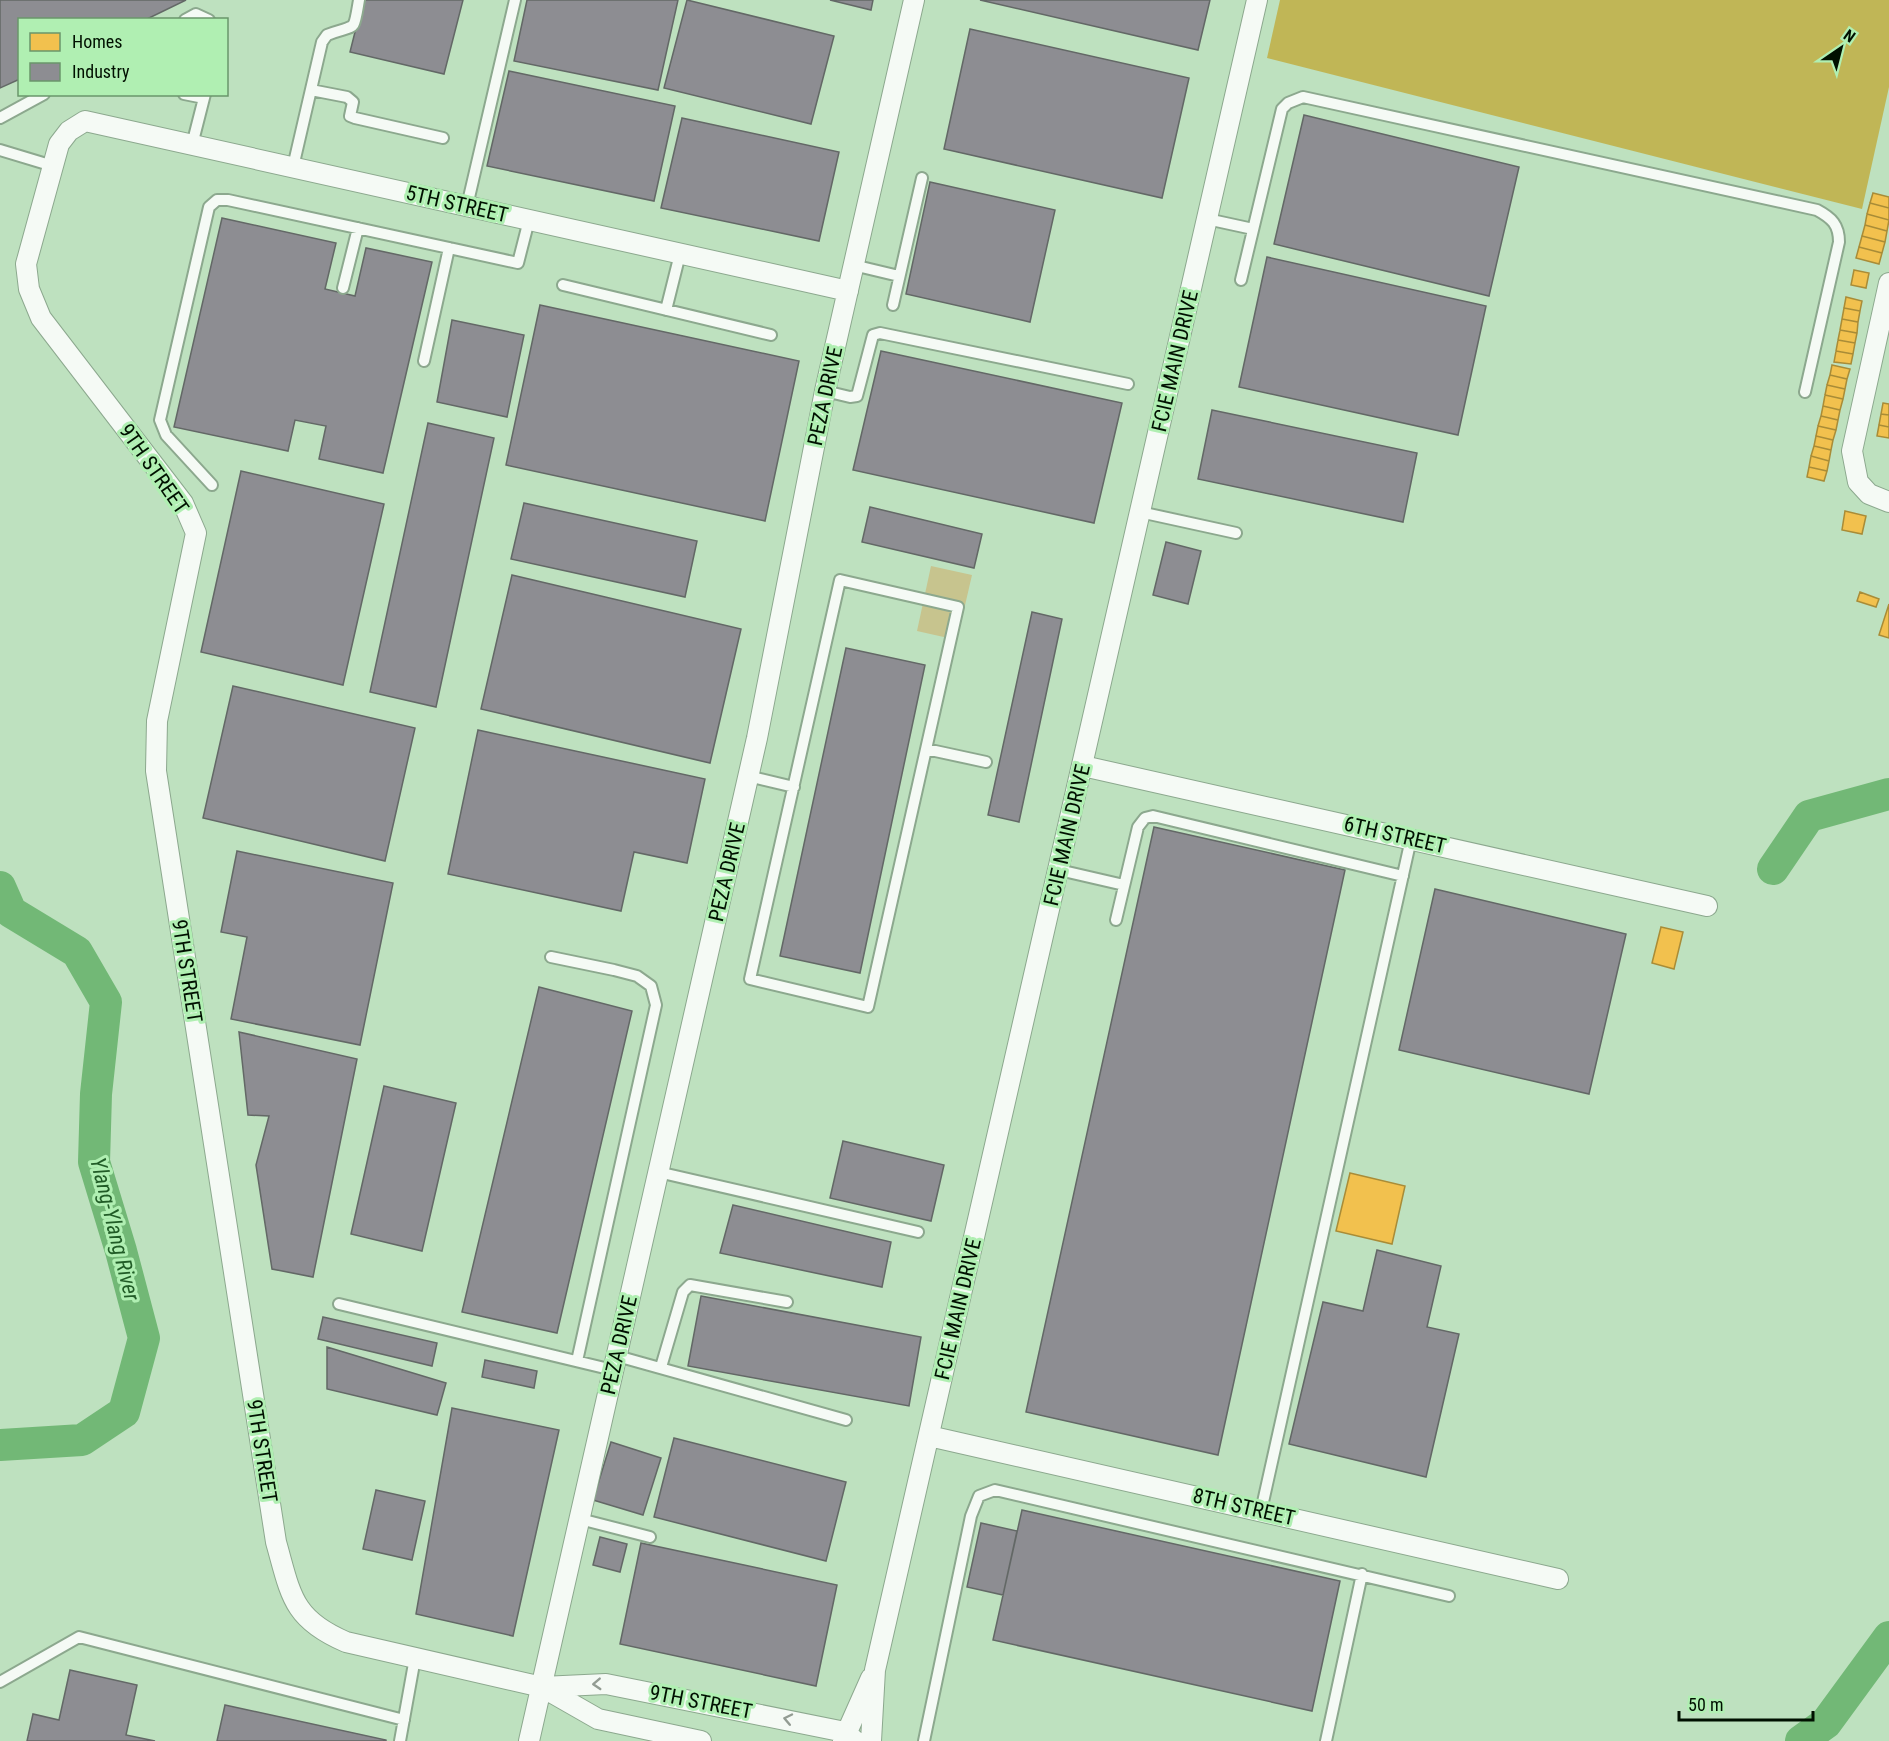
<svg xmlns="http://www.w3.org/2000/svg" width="1889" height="1741" viewBox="0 0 1889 1741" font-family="'Roboto Condensed',sans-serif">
	<rect width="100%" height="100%" fill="#bee1bf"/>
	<path fill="#c7c48e" d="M931,566l41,9 -15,65 -40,-9z"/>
	<path fill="#c0b656" d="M1280,0h609v87l-27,122 -595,-151z"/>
	<path fill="#f2c14e" stroke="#a98c37" stroke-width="1.5" d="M1873,193l16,4v11l-19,-5z
		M1870,203l19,5v12l-22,-6z
		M1867,214l22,6 -2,11 -22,-6z
		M1865,225l22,6 -2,11 -23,-6z
		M1862,236l23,6 -3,11 -23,-6z
		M1859,247l23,6 -3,11 -23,-6z
		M1854,270l15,3 -3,15 -15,-3z
		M1846,297l16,4 -2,10 -16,-3z
		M1844,308l16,3 -2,11 -16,-3z
		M1842,319l16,3 -1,11 -17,-3z
		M1840,330l17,3 -2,10 -17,-3z
		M1838,340l17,3 -2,11 -17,-3z
		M1836,351l17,3 -2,10 -17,-2z
		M1832,365l18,4 -3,10 -17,-4z
		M1830,375l17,4 -2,10 -18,-4z
		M1827,385l18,4 -2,10 -18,-4z
		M1825,395l18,4 -3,11 -17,-4z
		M1883,403l6,1v11l-8,-1z
		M1823,406l17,4 -2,10 -17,-4z
		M1881,414l8,1v12l-10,-2z
		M1821,416l17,4 -2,10 -18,-4z
		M1879,425l10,2v11l-12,-2z
		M1818,426l18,4 -3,10 -17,-4z
		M1816,436l17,4 -2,10 -17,-4z
		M1814,446l17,4 -2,11 -18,-5z
		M1811,456l18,5 -2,10 -18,-4z
		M1809,467l18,4 -3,10 -17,-4z
		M1845,511l21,5 -4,18 -20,-4z
		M1860,592l19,7 -3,8 -19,-6z
		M1889,604v34l-10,-3z
		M1661,927l22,5 -9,37 -22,-6z
		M1350,1173l55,13 -13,58 -56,-13z"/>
	<path fill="#8d8d92" stroke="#636866" stroke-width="1.5" d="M0,0h186l-41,20h-125v59l-20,9z
		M363,0h100l-19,74 -94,-22z
		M527,0h151l-20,90 -144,-29z
		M687,0l147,36 -23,88 -147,-36z
		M830,0h43l-2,10z
		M980,0h230l-12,50z
		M970,29l219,49 -27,120 -218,-49z
		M509,71l166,35 -21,95 -167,-35z
		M1304,115l215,52 -30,129 -215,-52z
		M682,118l157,34 -20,89 -158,-33z
		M930,182l125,28 -25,112 -124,-28z
		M222,218l114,25 -11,46 30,7 11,-48 66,14 -49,211 -64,-14 7,-33 -31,-6 -7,31 -114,-24z
		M1267,257l219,49 -28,129 -219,-48z
		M540,305l259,56 -34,160 -259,-56z
		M452,320l72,15 -17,82 -70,-15z
		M881,351l241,52 -28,120 -241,-53z
		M1212,410l205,43 -14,69 -205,-43z
		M428,423l66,15 -58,269 -66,-15z
		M241,471l143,33 -41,181 -142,-33z
		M524,503l173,38 -12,56 -174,-38z
		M870,507l112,27 -8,34 -112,-26z
		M1166,542l35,9 -13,53 -35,-9z
		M512,575l229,54 -31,134 -229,-54z
		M1032,612l30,7 -43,203 -31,-7z
		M846,648l79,17 -65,308 -80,-17z
		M233,686l182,42 -30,133 -182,-43z
		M478,730l227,49 -18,84 -53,-11 -13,59 -173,-37z
		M1154,827l191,43 -127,585 -192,-43z
		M237,851l156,32 -33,162 -129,-26 16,-82 -26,-5z
		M1435,889l191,45 -37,160 -190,-44z
		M539,987l93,24 -75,322 -95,-21z
		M239,1032l118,27 -44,218 -41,-8 -16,-104 13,-49 -21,-1z
		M384,1086l72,17 -34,148 -71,-17z
		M843,1141l101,24 -13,56 -101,-23z
		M733,1205l158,37 -9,45 -162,-34z
		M1377,1250l64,16 -14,61 32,7 -33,143 -137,-33 34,-142 40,9z
		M701,1296l220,41 -12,69 -221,-40z
		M323,1317l114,26 -5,23 -114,-27z
		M327,1347l119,36 -9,32 -110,-26z
		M485,1360l52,11 -3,17 -52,-11z
		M452,1408l107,22 -46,206 -97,-22z
		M674,1438l172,44 -20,79 -172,-44z
		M611,1442l50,16 -18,57 -50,-15z
		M376,1490l49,11 -13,59 -49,-11z
		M1022,1510l318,71 -28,130 -319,-71z
		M981,1523l36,8 -14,64 -36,-8z
		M600,1537l27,7 -7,28 -27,-7z
		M641,1543l196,42 -21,101 -196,-42z
		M70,1670l67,15 -11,50 29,6h-128l6,-27 26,6z
		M225,1705l161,35v1h-169z"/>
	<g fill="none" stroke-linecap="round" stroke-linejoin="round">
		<path stroke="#72b876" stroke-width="32" d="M1773,869l36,-53 80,-22
			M0,887l11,25 66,40 29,50 -10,92 -2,68 27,89 23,87 -20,74 -42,28 -82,5
			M1801,1741l25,-18 63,-86"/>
		<g stroke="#8ca88e" stroke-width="14">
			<path id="lane" d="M185,20l11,-6 13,6
				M311,90l36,7 6,5 -3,14 5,2 88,20
				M184,94l20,4
				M0,118l44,-24
				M192,145l13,-51
				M0,150l53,16
				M293,167l29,-125 5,-7c30,-12 26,0 32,-35
				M467,206l48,-206
				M1207,219l46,10
				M853,265l46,11
				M1241,280l41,-171 6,-6 15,-6 514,113c15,8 22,15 22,32l-34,150
				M563,285l208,50
				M343,288l15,-60
				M893,305l29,-127
				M666,310l14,-56
				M424,361l25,-113
				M825,391l25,6 7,-1 16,-61 7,-2 248,51
				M212,485l-46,-50 -6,-15 49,-213 8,-7h11l290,63 11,-43
				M1140,512l96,21
				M840,580l118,27 -90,400 -118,-28z
				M926,749l60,13
				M748,776l46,11
				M1059,870l65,15
				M1116,920l22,-93 7,-9 8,-2 250,60
				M551,957l63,13 23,6 14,10 5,19 -79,356
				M658,1172l260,60
				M339,1304l274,66
				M617,1356l229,64
				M661,1367l22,-75 7,-7 97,17
				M1261,1511l150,-672
				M580,1519l70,18
				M0,1682l79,-45 325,83
				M400,1741l15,-83
				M924,1741l47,-225 8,-20 16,-6 454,106
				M1326,1741l36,-167"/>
		</g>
		<g stroke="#8ca88e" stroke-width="22">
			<path id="street" d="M1889,283l-37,168 6,31 11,12 20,8
				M1083,766l624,140
				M929,1436l629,143
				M542,1687l64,-3 239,48 10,9
				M529,1741l228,-1003 68,-347 89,-391
				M701,1741l-103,-22 -56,-32 -196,-45c-54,-23 -55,-47 -70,-100l-120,-771 1,-50 39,-188 -13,-30 -142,-185 -12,-29 -3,-25 33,-120 10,-13 16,-10 763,170
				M843,1741l28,-63
				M871,1741l4,-71 382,-1670"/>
		</g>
		<use href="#lane" stroke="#f5faf5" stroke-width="10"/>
		<use href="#street" stroke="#f5faf5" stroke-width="20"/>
	</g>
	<defs><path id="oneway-chevron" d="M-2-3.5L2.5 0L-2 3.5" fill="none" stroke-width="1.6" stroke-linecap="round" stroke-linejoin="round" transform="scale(1.5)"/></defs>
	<g stroke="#939c93">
		<use href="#oneway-chevron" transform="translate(597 1684) rotate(177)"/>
		<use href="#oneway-chevron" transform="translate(788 1719) rotate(-168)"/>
	</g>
	<g text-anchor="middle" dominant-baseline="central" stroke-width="6" stroke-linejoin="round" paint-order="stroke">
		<g font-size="21" fill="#001000" stroke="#b0efb2">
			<text transform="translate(457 204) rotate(13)">5TH STREET</text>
			<text transform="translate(1175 361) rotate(-77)">FCIE MAIN DRIVE</text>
			<text transform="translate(825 396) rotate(-78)">PEZA DRIVE</text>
			<text transform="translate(154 469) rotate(55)">9TH STREET</text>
			<text transform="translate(1067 835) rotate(-77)">FCIE MAIN DRIVE</text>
			<text transform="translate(1395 835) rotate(13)">6TH STREET</text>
			<text transform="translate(727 872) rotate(-77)">PEZA DRIVE</text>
			<text transform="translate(187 971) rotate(81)">9TH STREET</text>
			<text transform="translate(958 1309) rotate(-77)">FCIE MAIN DRIVE</text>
			<text transform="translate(619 1345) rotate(-77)">PEZA DRIVE</text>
			<text transform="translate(262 1451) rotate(81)">9TH STREET</text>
			<text transform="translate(1244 1507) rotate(13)">8TH STREET</text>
			<text transform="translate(701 1702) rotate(11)">9TH STREET</text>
		</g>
		<g font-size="22" font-style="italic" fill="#215c27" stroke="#b0efb2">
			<text transform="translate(115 1229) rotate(76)">Ylang-Ylang River</text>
		</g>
	</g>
	<rect x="18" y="18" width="210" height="78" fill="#b0efb2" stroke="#6a966b" stroke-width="1.5"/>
	<rect x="30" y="33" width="30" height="18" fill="#f2c14e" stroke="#6a966b" stroke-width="1.5"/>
	<text x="72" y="48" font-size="18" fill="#001000">Homes</text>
	<rect x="30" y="63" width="30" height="18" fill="#8d8d92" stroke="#6a966b" stroke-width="1.5"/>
	<text x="72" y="78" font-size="18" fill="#001000">Industry</text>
	<g transform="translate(1841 48) rotate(35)" stroke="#b0efb2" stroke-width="4.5" paint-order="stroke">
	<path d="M0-4.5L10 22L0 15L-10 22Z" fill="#001000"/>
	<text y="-9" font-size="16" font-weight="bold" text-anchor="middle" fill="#001000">N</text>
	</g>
	<path d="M1679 1711v9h134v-9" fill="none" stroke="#001000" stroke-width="3"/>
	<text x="1688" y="1711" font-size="18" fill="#001000" stroke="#b0efb2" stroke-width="4.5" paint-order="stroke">50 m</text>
</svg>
